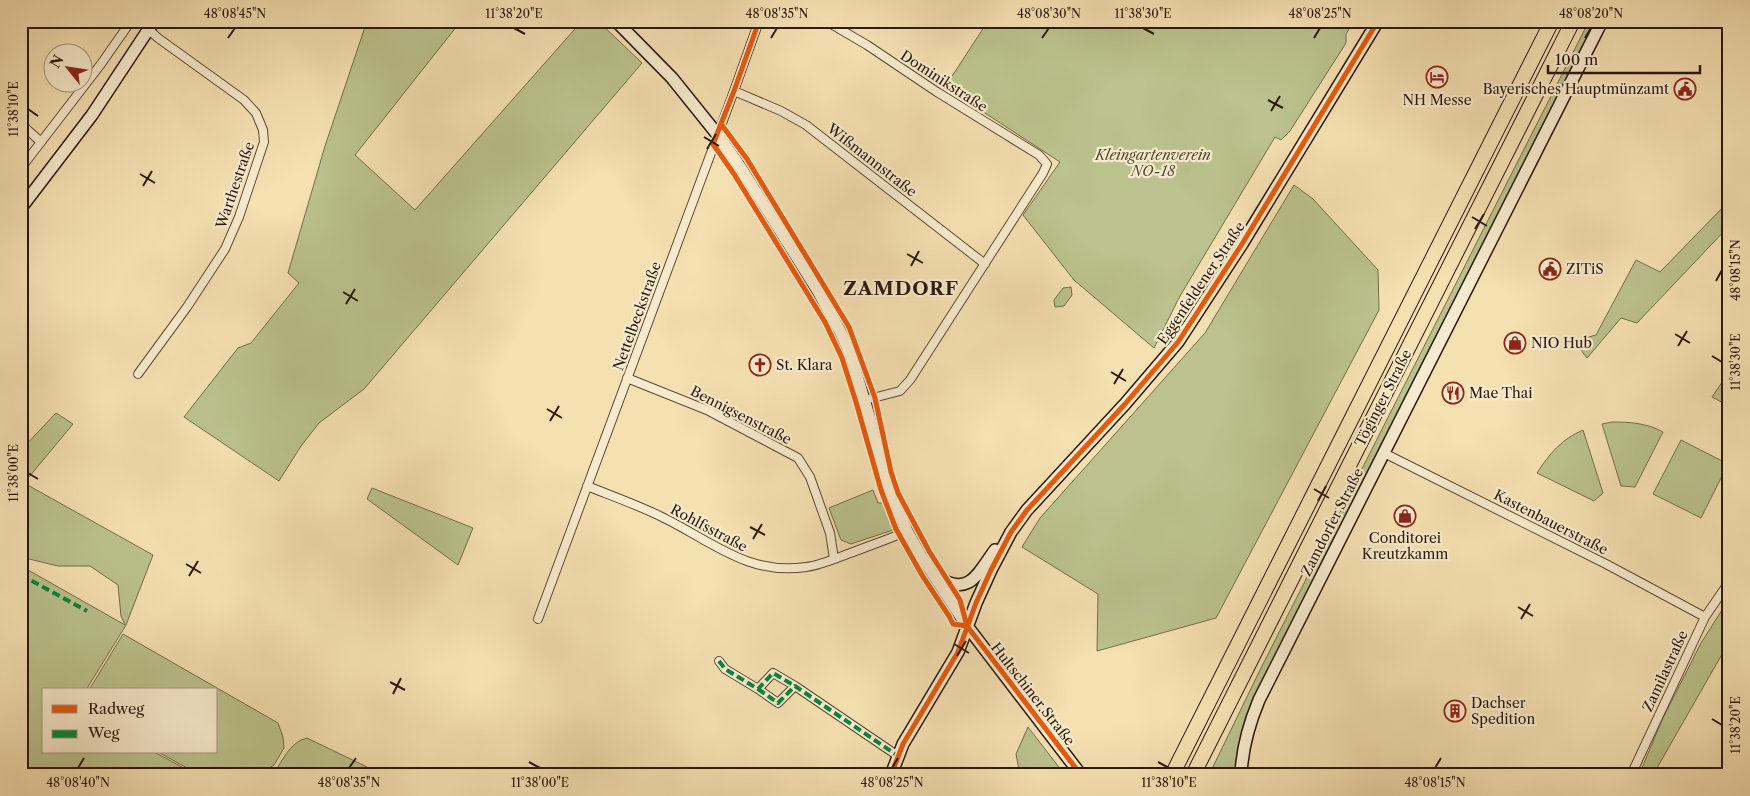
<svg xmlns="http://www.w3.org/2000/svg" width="1750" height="796" viewBox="0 0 1750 796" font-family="'Libre Caslon Text',serif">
	<rect width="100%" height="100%" fill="#f5e0b2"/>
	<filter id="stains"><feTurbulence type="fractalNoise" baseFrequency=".004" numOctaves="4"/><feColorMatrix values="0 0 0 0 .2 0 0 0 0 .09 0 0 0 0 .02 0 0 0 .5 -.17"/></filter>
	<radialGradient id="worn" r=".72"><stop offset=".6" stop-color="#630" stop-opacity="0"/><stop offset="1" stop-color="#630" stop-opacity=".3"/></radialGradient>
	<path fill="#bbc28d" stroke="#736d4c" d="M367,21h94l-106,134 60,55 167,-189h16l44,42 -278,326 -45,34 -18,23 -22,35 -95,-64 54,-69 13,-5 48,-60 -11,-10 37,-127z
		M988,21h366l-8,13v9l-56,88 -9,9 -6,-3 -95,159 -26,52 -80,-68 -51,-65 37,-53 -115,-75z
		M1589,21h6l-343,680c-9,24 -16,48 -17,74h-26l52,-107z
		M1294,185l19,14 65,71 1,40 -163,308 -119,33 1,-57 -76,-47 18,-29 165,-185z
		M1729,201v25l-92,97 -16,-5 -34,40 -13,-17 22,-6 40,-75 24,12z
		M1071,287l1,8 -8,11 -9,1 -1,-7 9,-12z
		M1729,372v34l-17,-9z
		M56,413l17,11 -49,59 129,72 -27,70 -40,65h-42v62h110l43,23h-176v-209l104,59 -4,-9 -3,-31 -28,-19h-32l-37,-9v-107z
		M1612,422c18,0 35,1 51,10l-28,55 -14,-1 -19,-62z
		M1583,430l20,63 -9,8 -57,-28c12,-19 25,-34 46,-43z
		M1681,440l47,24 -27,54 -48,-24z
		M372,488l101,40 -15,37 -91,-66z
		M873,490l5,13h5l10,27 -42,14 -10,-4 -12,-32z
		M1729,599v43l-76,133h-14l23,-55 39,-77z
		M123,634l155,89 5,14 1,11 -10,17 -16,10h-58l-42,-23h58v-62h-127z
		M1028,727l37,48h-45l-4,-21z
		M307,738l60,29 -5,8h-74l-10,-8c7,-12 15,-26 29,-29z"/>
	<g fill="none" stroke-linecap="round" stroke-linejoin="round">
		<g stroke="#5e4a35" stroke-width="10">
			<path id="street" d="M826,21l41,24 70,47 102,63 8,9 -4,9 -133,207 -10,11 -35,9
				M979,21l3,2 2,-2
				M734,91l47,20 25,14 179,139
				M21,124l20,18
				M21,168l80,-104 30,-43
				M138,374l49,-67 38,-58 14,-32 25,-75 -1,-12 -7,-17 -12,-13 -86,-62 -19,-17
				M627,378l80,32 91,48 12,19 20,56 4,26
				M1384,453l222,111 99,53
				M587,486c25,10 51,19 75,31 48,23 86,59 144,50 16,-2 33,-10 47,-15 18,-7 37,-13 54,-21
				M538,619l196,-528 25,-70
				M719,661l6,8 33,20 15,-16 22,13
				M758,689l20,14 17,-17 103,70
				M1631,775l74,-158 24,-35"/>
		</g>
		<g stroke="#2b180b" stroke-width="14">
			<path id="secondary" d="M616,21l56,57 45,56 22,31 79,126 23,42 10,23 19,63 13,55 24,57 14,25 46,70 114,149
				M21,208l71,-93 62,-94
				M937,577c32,20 40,-2 58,-27
				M891,775l12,-31 55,-92 18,-49 15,-33 20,-38 16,-22 98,-106 53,-62 64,-98 136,-223
				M1241,775c1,-26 8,-51 18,-75l343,-679"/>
		</g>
		<g stroke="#2b180b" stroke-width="16">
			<path id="highway" d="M1172,775l380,-754
				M1193,775l380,-754"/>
		</g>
		<use href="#street" stroke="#f8ebcd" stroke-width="8"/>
		<use href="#secondary" stroke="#f8ebcd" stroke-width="11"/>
		<use href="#highway" stroke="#f5e0b2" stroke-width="14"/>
		<path stroke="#00873e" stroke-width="4" stroke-dasharray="8 4" stroke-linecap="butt" d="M21,575l66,36
			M719,661l6,8 33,20 15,-16 22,13
			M758,689l20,14 17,-17 103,70"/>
		<g stroke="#f8ebcd" stroke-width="8">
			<path id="cycleway" d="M759,21l-25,70 -21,53 21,30 91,148 17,36 14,44 25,88 15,39 26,46 27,41 4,8 14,2
				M721,124l26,35 102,168 26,71 16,74 7,21 31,58 31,49 7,26 114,149
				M891,775l12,-31 55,-92 18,-49 15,-33 20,-38 16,-22 98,-106 53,-62 64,-98 136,-223"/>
		</g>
		<use href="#cycleway" stroke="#e8590c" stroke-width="5"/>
	</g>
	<path fill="none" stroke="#2b180b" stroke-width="2" d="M514,28l11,6M1143,28l11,6M228,38l7,-10M771,38l6,-10M1042,38l7,-10M1314,38l6,-10M1585,38l6,-10M1268,100l15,8M28,109l10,7M1271,111l9,-15M704,137l15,9M707,149l9,-15M140,174l15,9M143,186l9,-15M1472,217l15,9M1475,229l9,-15M907,254l16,9M911,266l8,-15M1716,281l6,-11M343,292l15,9M346,304l9,-15M1675,334l15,9M1678,346l9,-15M1712,356l10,6M1111,372l15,9M1114,384l9,-15M547,409l15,9M550,421l9,-15M28,473l10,6M1314,489l15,9M1318,501l8,-15M750,527l15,8M753,539l9,-15M186,564l15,9M189,576l9,-15M1518,607l15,9M1521,619l9,-15M954,644l15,9M957,656l9,-15M390,682l15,8M393,694l8,-16M1712,719l10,6M529,762l11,6M1158,762l11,6M78,768l6,-10M349,768l7,-10M892,768l6,-10M1435,768l6,-10"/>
	<defs>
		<g id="hotel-ring" transform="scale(1.125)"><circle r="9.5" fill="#f8ebcd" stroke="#8f2418" stroke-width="1.5"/><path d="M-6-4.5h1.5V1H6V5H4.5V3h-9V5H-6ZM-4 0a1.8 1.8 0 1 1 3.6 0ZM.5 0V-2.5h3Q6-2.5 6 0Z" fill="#8f2418"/></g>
		<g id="civic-ring" transform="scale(1.125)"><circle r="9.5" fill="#f8ebcd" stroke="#8f2418" stroke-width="1.5"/><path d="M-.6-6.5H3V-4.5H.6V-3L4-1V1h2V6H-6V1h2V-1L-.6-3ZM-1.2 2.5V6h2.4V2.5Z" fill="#8f2418"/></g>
		<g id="shop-ring" transform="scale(1.125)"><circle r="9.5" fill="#f8ebcd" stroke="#8f2418" stroke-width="1.5"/><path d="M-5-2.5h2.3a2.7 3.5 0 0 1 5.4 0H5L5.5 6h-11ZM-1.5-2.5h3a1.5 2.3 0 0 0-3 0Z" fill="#8f2418"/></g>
		<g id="church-ring" transform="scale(1.125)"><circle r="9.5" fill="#f8ebcd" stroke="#8f2418" stroke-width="1.5"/><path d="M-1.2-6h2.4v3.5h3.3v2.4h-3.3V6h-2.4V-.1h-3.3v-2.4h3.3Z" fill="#8f2418"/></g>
		<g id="restaurant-ring" transform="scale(1.125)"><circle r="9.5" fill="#f8ebcd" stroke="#8f2418" stroke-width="1.5"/><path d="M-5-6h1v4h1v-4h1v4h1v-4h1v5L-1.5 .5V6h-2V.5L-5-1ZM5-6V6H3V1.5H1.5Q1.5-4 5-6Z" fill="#8f2418"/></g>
		<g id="building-ring" transform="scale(1.125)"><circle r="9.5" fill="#f8ebcd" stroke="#8f2418" stroke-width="1.5"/><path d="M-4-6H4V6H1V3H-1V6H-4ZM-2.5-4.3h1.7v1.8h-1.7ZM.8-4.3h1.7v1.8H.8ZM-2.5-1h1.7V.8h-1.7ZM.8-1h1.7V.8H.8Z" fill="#8f2418"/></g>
	</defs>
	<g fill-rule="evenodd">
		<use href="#hotel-ring" x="1437" y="77"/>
		<use href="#civic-ring" x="1685" y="89"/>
		<use href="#civic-ring" x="1550" y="269"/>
		<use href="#shop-ring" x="1515" y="343"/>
		<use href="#church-ring" x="760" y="365"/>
		<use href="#restaurant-ring" x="1453" y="393"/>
		<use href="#shop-ring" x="1405" y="516"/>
		<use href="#building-ring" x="1455" y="711"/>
	</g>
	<g text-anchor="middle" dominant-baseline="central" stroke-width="4.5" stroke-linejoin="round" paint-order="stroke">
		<g font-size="14" fill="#2b180b" stroke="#f8ebcd">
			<text transform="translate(944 81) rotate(33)">Dominikstraße</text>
			<text transform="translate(872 160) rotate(38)">Wißmannstraße</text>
			<text transform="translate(235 185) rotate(-71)">Warthestraße</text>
			<text transform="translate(1201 283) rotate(-56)">Eggenfeldener Straße</text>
			<text transform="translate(637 316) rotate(-70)">Nettelbeckstraße</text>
			<text transform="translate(1383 398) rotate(-63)">Töginger Straße</text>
			<text transform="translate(741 415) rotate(27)">Bennigsenstraße</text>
			<text transform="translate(1332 522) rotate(-63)">Zamdorfer Straße</text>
			<text transform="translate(1551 522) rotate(27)">Kastenbauerstraße</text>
			<text transform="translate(709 528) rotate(28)">Rohlfsstraße</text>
			<text transform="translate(1665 671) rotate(-65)">Zamilastraße</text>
			<text transform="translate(1033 694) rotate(52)">Hultschiner Straße</text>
		</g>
		<g font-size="14" fill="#2b180b" stroke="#f8ebcd" text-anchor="start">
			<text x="1669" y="89" text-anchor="end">Bayerisches Hauptmünzamt</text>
			<text x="1437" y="100" text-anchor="middle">NH Messe</text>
			<text x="1566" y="269">ZITiS</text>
			<text x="1531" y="343">NIO Hub</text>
			<text x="776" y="365">St. Klara</text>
			<text x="1469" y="393">Mae Thai</text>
			<text x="1405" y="538" text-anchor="middle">Conditorei<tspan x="1405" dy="16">Kreutzkamm</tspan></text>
			<text x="1471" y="703">Dachser<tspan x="1471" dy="16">Spedition</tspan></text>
		</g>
		<g font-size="14" font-style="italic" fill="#564b32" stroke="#f8ebcd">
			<text x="1153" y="155">Kleingartenverein<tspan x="1153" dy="16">NO-18</tspan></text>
		</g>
		<g font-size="19" font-weight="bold" letter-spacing="1" fill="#2b180b" stroke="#f8ebcd">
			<text x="901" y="288">ZAMDORF</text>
		</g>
	</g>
	<rect width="1750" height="796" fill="none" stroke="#f5e0b2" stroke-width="55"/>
	<rect x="42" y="688" width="175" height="65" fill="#f8ebcd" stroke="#a6977f"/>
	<rect x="52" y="705" width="25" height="8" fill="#e8590c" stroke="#a6977f"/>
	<text x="88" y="714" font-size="15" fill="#2b180b">Radweg</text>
	<rect x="52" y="730" width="25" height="8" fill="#00873e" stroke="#a6977f"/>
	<text x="88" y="738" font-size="15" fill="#2b180b">Weg</text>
	<g transform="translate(68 68) rotate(300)"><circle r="24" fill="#f8ebcd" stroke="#a6977f"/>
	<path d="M0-4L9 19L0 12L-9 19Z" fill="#8f2418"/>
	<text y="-8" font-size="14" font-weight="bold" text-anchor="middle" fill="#2b180b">N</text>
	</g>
	<path d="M1548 65v8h152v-8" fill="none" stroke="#2b180b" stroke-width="2.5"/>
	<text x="1555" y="65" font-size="15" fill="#2b180b" stroke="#f8ebcd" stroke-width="4" paint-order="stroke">100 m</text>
	<rect x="28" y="28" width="1694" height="740" fill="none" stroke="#2b180b" stroke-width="2"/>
	<g font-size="12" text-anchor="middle" fill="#2b180b">
		<text x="235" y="18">48°08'45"N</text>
		<text x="514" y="18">11°38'20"E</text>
		<text x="777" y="18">48°08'35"N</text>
		<text x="1049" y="18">48°08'30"N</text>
		<text x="1143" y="18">11°38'30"E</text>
		<text x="1320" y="18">48°08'25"N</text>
		<text x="1591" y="18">48°08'20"N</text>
		<text transform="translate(14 109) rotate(-90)" y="4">11°38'10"E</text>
		<text transform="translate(1736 270) rotate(-90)" y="4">48°08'15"N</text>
		<text transform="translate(1736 362) rotate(-90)" y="4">11°38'30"E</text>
		<text transform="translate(14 473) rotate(-90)" y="4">11°38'00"E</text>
		<text transform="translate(1736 725) rotate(-90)" y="4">11°38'20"E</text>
		<text x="78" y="787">48°08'40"N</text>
		<text x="349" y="787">48°08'35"N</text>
		<text x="540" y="787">11°38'00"E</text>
		<text x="892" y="787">48°08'25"N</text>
		<text x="1169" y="787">11°38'10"E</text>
		<text x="1435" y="787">48°08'15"N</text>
	</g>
	<rect width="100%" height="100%" filter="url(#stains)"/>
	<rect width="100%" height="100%" fill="url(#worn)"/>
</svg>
